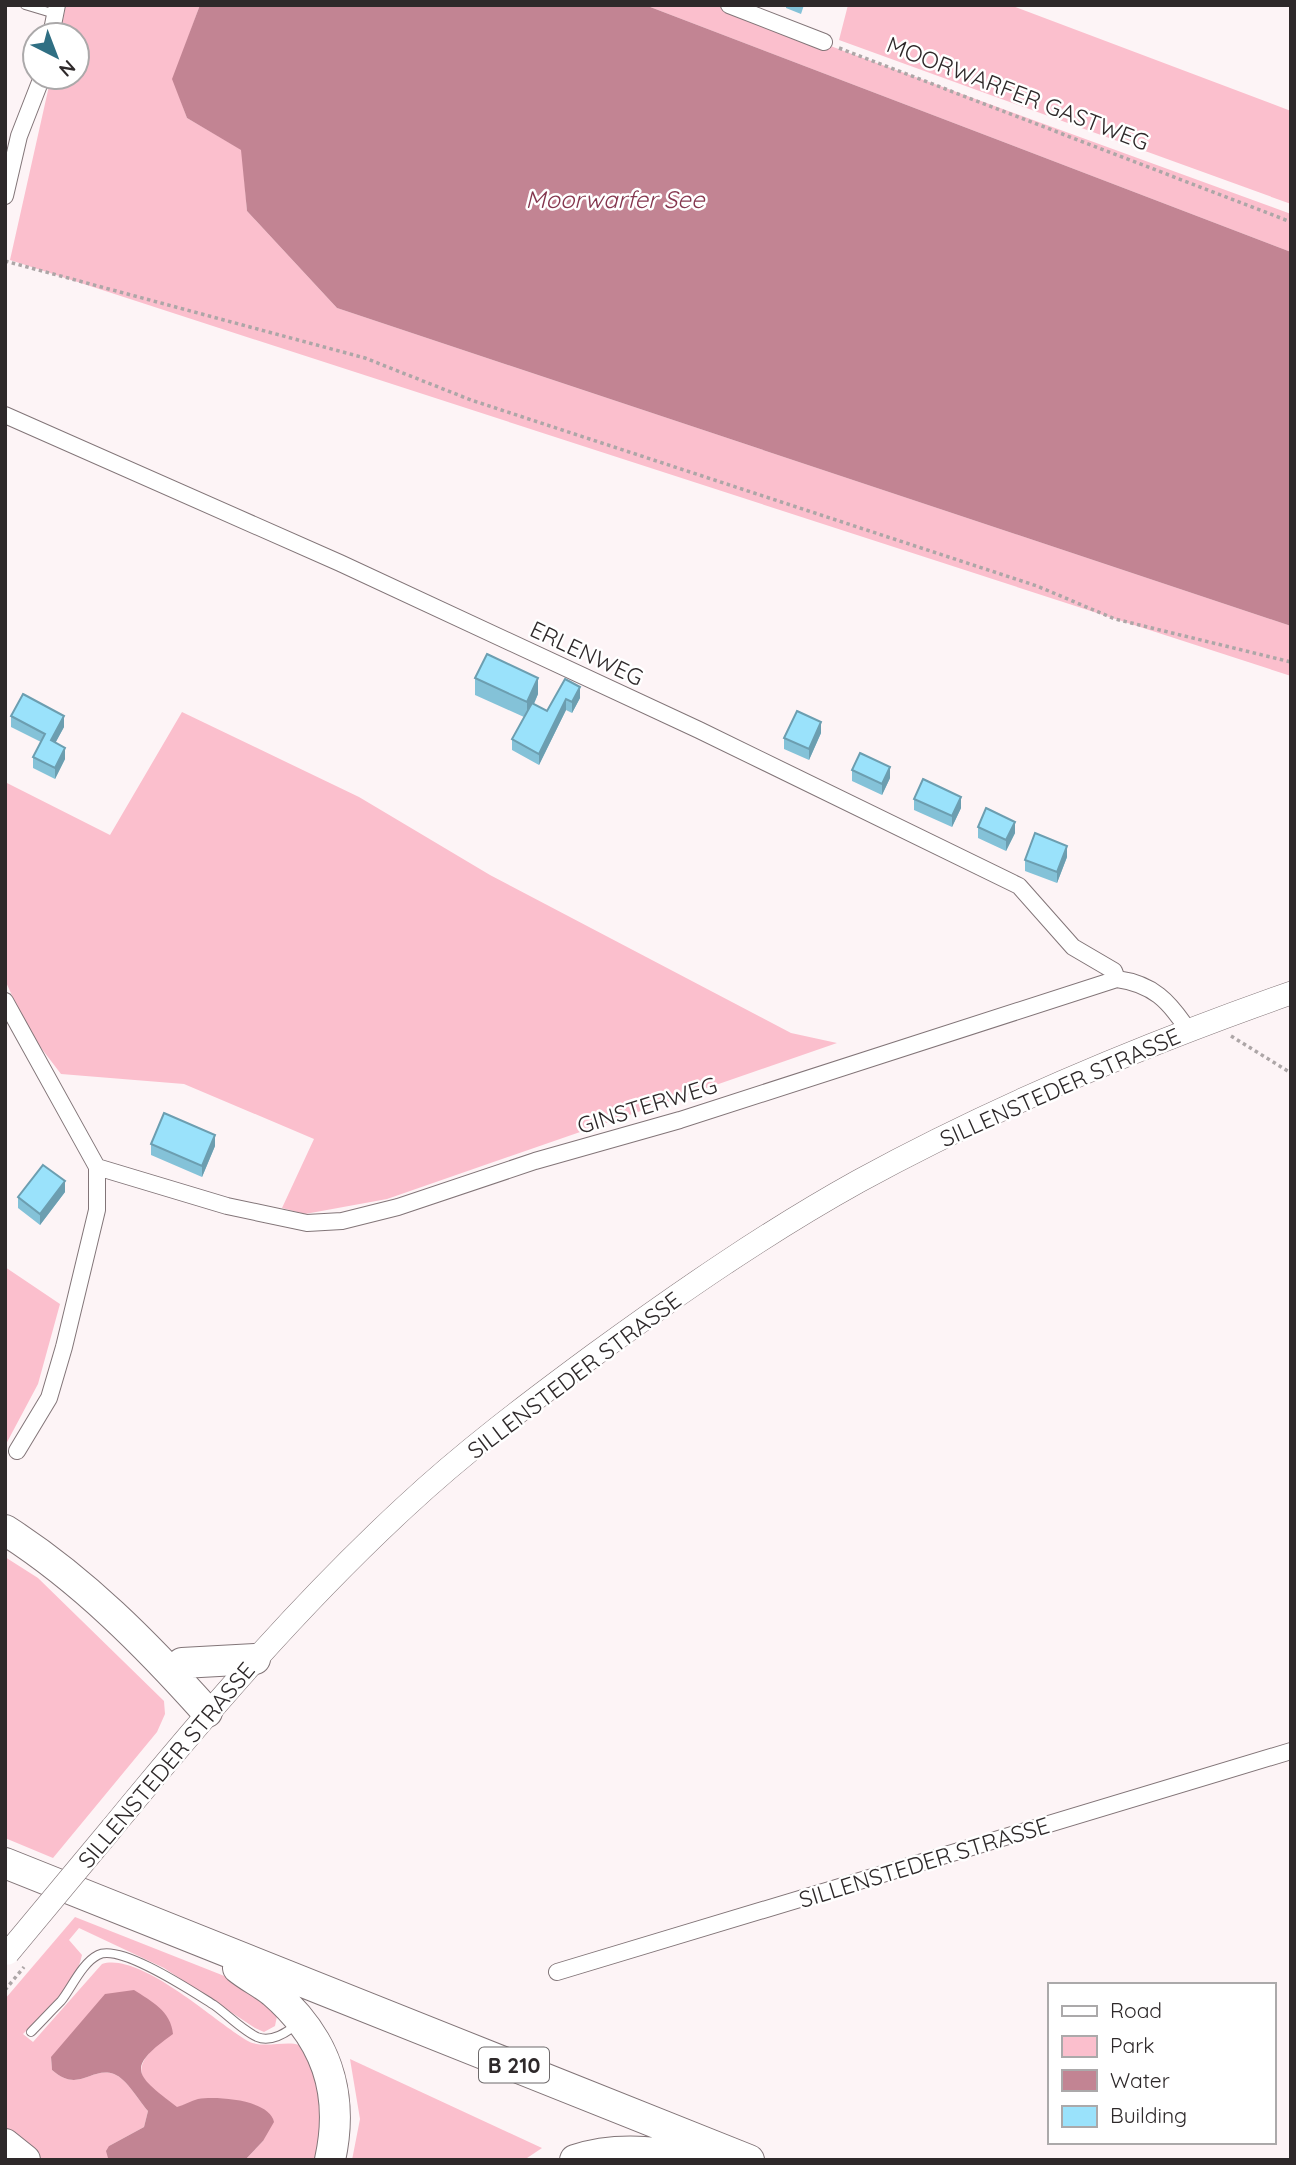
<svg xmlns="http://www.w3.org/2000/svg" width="1296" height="2165" viewBox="0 0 1296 2165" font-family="Quicksand,sans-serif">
	<rect width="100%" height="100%" fill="#fdf4f6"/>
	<path fill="#fbbfcd" d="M66,5h134l-27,74 14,39 55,32 5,61 90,97 954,318v50l-1281,-416 41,-183h26v-42h-17z
		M645,5h73l573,209v38z
		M848,5h162l281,106v93l-452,-164z
		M182,712l177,85 131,78 301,158 46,10 -450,156 -82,15 -23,-6 32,-69 -130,-55 -123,-10 -33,-43 -23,-51v-198l105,53z
		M5,1267l55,37 -22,80 -33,62z
		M5,1557l33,21 126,123 1,13 -8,18 -104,126 -48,-20z
		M75,1917l157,62 20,12 25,25 -2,10 -11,6 -9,-4 -91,-60 -85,-40 -10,12 13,15c-7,32 -36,56 -59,79l10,8 69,-78c38,-12 111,56 144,76 19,12 48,-5 61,10 21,24 14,80 12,110h-74l18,-19 -66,-41 -20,8c-26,-21 -54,-32 -20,-63l-106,12 1,13c27,24 39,-4 62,4 13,5 25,27 34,37l-4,16 -35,19 1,14h-67l-38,-30v-131z
		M350,2059l192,89 -18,12h-172l8,-41z"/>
	<path fill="#c28493" d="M200,5h445l646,247v374l-954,-318 -90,-97 -6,-61 -54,-32 -15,-39z
		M134,1990c17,11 37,21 39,44 -49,35 -37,41 4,73 7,-2 14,-6 21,-8 20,-3 72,1 76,23l-11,19 -18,19 -137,-2 -2,-7 3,-5 35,-19 4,-16c-9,-10 -21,-32 -34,-37 -23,-8 -35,20 -62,-4l-1,-13 54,-63z"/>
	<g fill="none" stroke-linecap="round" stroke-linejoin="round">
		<g stroke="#827578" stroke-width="10">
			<path id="lane" d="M25,5l30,9
				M31,2032c10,-10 20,-21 30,-31 11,-14 21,-38 37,-46 22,-12 95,37 116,50 14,10 28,25 43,32 14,6 29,-4 39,-12"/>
		</g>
		<g stroke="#827578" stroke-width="18">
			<path id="street" d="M729,5l95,37
				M51,35l6,-30
				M5,196l14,-60 23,-59
				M5,415l335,148 359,167 320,156 54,61 41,24 3,8
				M5,1001l92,166v43l-33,137 -15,51 -32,53
				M97,1167l130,39 80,17 35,-2 56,-14 137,-46 145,-41 437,-141c36,5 52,22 71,51
				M557,1972l734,-221"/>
		</g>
		<g stroke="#827578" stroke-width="24">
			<path id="secondary" d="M112,1828c92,-112 186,-222 293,-321 59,-55 124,-104 189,-152 85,-62 173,-123 265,-174 137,-75 284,-136 432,-188"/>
		</g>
		<g stroke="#827578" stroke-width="32">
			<path id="highway" d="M5,1530c77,49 142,115 202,182
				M182,1663l73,-4
				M5,1863l744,297
				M238,1968c11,9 24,15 35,24 53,46 72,100 57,168
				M5,2144l20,16
				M575,2160c44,-15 88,-7 132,0"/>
		</g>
		<path stroke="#ada6a7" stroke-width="3.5" stroke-dasharray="3.5 3.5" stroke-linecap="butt" d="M839,48l452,174
			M5,261l360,97 106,42 566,186 78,33 176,43
			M1231,1036l60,37
			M5,1990l19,-23"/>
		<use href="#lane" stroke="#fff" stroke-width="8"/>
		<use href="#street" stroke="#fff" stroke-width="16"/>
		<use href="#secondary" stroke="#fff" stroke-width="23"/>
		<use href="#highway" stroke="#fff" stroke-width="30"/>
		<g stroke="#827578" stroke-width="24" stroke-linecap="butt">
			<path id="secondary-bridge" d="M8,1953l104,-125"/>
		</g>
		<use href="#secondary-bridge" stroke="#fff" stroke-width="23"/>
	</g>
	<path fill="#84c2d8" d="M786,5h18l-3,9 -15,-6z
		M475,678l63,16 -4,10 13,7 18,-32 15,19 -8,15 -6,-3 -27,55 -27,-15v-11l12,-22 -49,-22z
		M11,716l53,11 -9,16 10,16 -10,20 -22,-11v-11l8,-15 -30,-15z
		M821,733l-12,27 -25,-11v-11z
		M852,770l38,8 -8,17 -30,-14z
		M914,799l47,9 -9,19 -38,-17z
		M978,827l37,6 -9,18 -28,-13z
		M1067,857l-10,26 -32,-12v-11z
		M151,1144l64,2 -13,31 -51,-22z
		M65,1192l-25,33 -22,-17v-11z"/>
	<path fill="#6c9eb0" d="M538,678v16l-11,25v-17z
		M580,687v11l-8,15v-11z
		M566,699v11l-27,55v-11z
		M64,716v11l-13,24v-11z
		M821,722v11l-12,27v-11z
		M65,748v11l-10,20v-11z
		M890,767v11l-8,17v-11z
		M961,797v11l-9,19v-11z
		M1015,822v11l-9,18v-11z
		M1067,846v11l-10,26v-11z
		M215,1135v11l-13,31v-11z
		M65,1181v11l-25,33v-11z"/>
	<path fill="#9ae2fb" stroke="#6c9eb0" stroke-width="2" d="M487,654l51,24 -11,24 -52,-24z
		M565,679l15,8 -8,15 -6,-3 -27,55 -27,-15 20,-36 15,8z
		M23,694l41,22 -13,24 14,8 -10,20 -22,-11 12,-23 -34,-18z
		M797,711l24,11 -12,27 -25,-11z
		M860,753l30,14 -8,17 -30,-14z
		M923,779l38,18 -9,19 -38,-17z
		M986,808l29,14 -9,18 -28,-13z
		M1035,833l32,13 -10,26 -32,-12z
		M164,1113l51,22 -13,31 -51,-22z
		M43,1165l22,16 -25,33 -22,-17z"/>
	<g text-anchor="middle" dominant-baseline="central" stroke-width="5" stroke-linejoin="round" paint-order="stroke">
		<rect fill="#fff" stroke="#6d696a" stroke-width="2" x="479" y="2047.5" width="70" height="35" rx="5"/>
		<g font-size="21" font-weight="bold" fill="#2e292a">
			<text x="514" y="2065">B 210</text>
		</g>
		<g font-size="23" fill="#2e292a" stroke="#fff">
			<text transform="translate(1018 93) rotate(21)">MOORWARFER GASTWEG</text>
			<text transform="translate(587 653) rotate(25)">ERLENWEG</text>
			<text transform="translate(1060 1087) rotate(-24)">SILLENSTEDER STRASSE</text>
			<text transform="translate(647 1105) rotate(-17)">GINSTERWEG</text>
			<text transform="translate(574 1375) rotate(-37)">SILLENSTEDER STRASSE</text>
			<text transform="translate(166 1765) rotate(-50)">SILLENSTEDER STRASSE</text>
			<text transform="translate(924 1862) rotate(-17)">SILLENSTEDER STRASSE</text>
		</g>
		<g font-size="24" font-style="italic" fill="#85374f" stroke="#fff">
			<text x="615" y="199">Moorwarfer See</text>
		</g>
	</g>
	<rect width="1296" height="2165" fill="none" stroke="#2e292a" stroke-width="14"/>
	<rect x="1048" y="1983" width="228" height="161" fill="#ffffff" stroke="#aba9aa" stroke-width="2"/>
	<rect x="1062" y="2006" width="35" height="10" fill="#ffffff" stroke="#aba9aa" stroke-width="2"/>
	<text x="1110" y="2018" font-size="21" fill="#2e292a">Road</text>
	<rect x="1062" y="2036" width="35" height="21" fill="#fbbfcd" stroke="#aba9aa" stroke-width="2"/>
	<text x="1110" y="2053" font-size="21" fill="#2e292a">Park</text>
	<rect x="1062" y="2070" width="35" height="21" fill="#c28493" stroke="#aba9aa" stroke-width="2"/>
	<text x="1110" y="2088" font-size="21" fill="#2e292a">Water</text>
	<rect x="1062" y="2106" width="35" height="21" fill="#9ae2fb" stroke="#aba9aa" stroke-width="2"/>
	<text x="1110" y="2123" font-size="21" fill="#2e292a">Building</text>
	<g transform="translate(56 56) rotate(138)"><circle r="33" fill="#ffffff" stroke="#aba9aa" stroke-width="2"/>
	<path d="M0-5L12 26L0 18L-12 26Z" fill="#2f6f83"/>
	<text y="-10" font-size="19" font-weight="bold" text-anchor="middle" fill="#2e292a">N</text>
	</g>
</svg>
